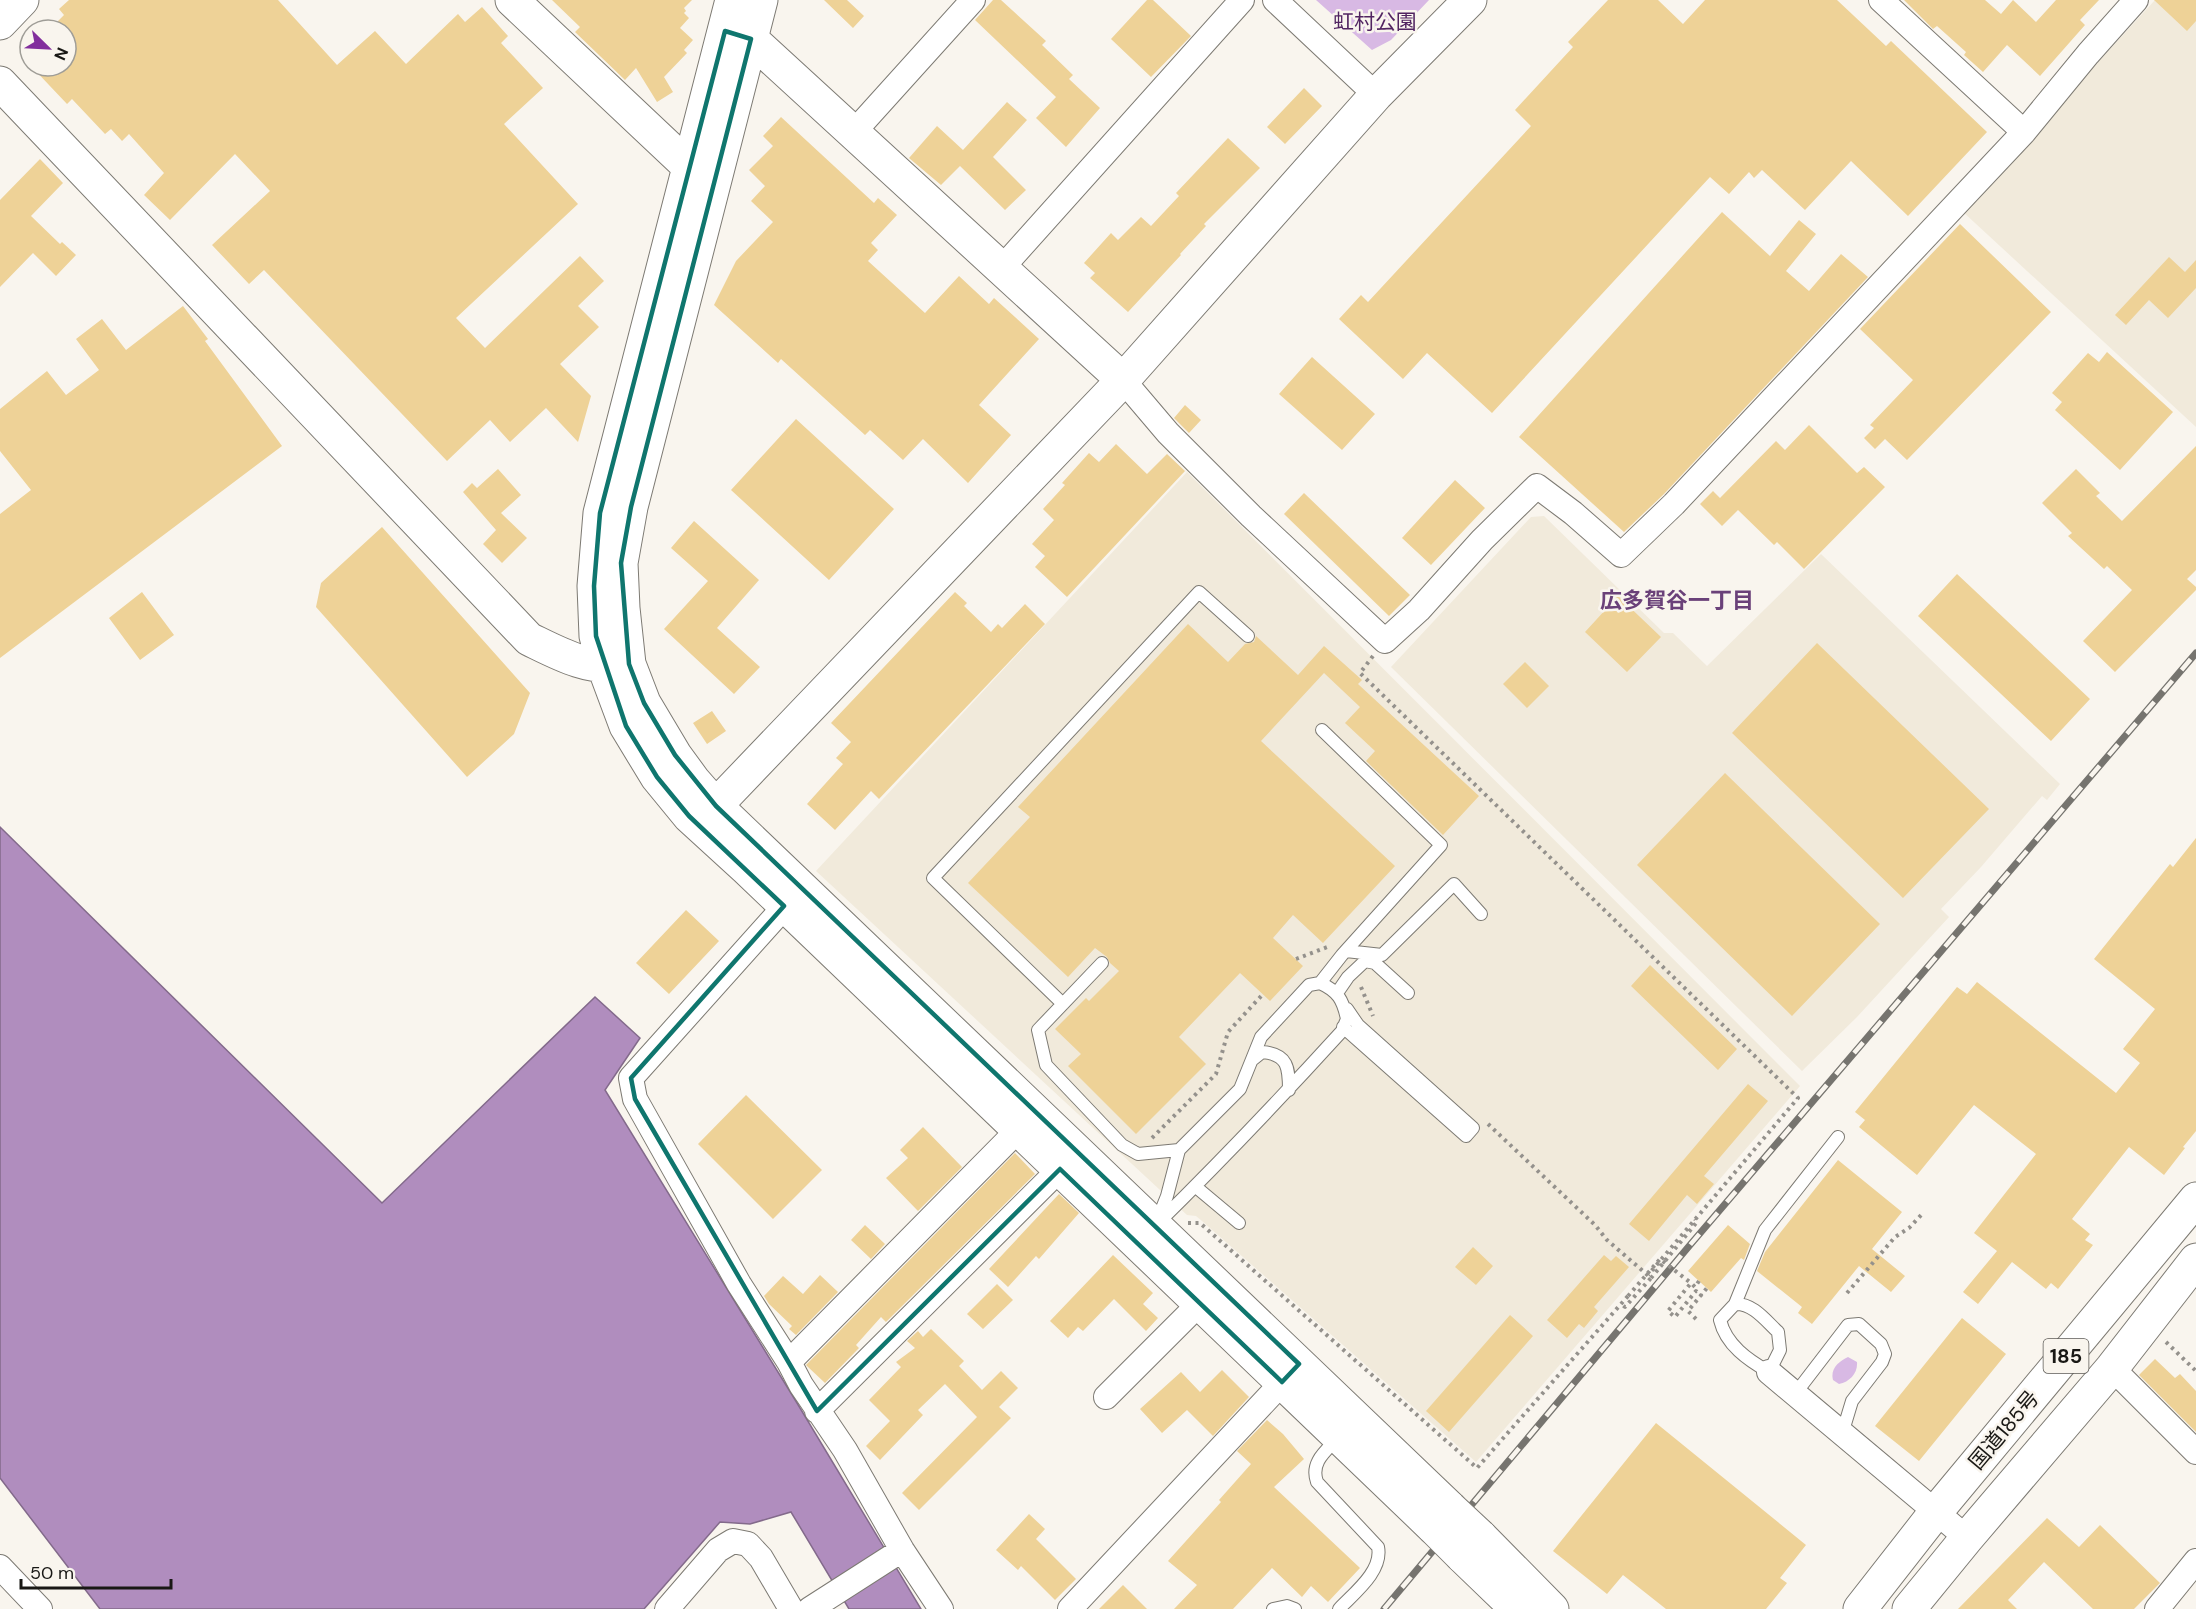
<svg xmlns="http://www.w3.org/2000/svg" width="2196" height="1609" viewBox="0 0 2196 1609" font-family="'DM Sans','Noto Sans JP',sans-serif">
	<rect width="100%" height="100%" fill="#f9f5ee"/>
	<path fill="#f1eadb" d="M2155,0h41v427l-234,-216z
		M1187,472l613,614 -324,376 -274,-241 -6,-5 -9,-1 -371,-344z
		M1544,516l120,117h9l34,33 114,-112 239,230 -13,16 -5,-4 -61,71 -40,42 8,8 -92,100 -55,54 -411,-404 140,-150z"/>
	<path fill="#d8b9e4" d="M1316,0h113l-38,40 -19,10z
		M1848,1357l9,5c1,11 -7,20 -18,22l-6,-4c-3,-11 6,-19 15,-23z"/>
	<path fill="#b08dbe" stroke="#836a8b" stroke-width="1.5" d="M0,827l382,376 213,-206 45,41 -35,52 192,313 124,206h-72l-58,-97 -41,12 -30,-2 -76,87h-544l-100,-131z"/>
	<path fill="#eed297" d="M69,0h209l59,65 38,-34 31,33 52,-50 7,8 17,-15 26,29 -7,7 42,45 -39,36 74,80 -122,114 29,30 95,-92 24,25 -26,25 21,21 -39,37 31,32 -13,46 -32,-34 -36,34 -20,-22 -43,41 -183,-191 -15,14 -37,-39 58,-54 -35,-37 -65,66 -26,-25 20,-22 -35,-39 -7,7 -11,-12 -6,5 -33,-35 -5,5 -36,-38h35v-36h-17l15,-15 -5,-6z
		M552,0h140l-8,8 2,3 -2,2 5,5 -9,10 13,12 -9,10 3,3 -23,24 9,15 -16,10 -21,-34 -11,12 -50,-48 5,-5z
		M824,0h23l17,16 -11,12z
		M993,0h8l45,41 -4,4 31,30 -4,4 31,29 -34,39 -30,-29 20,-21 -81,-77z
		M1147,0h6l38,36 -40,41 -40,-38z
		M1608,0h50l25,24 22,-24h132l49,46 5,-5 96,91 -79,84 -57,-55 -46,49 -43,-40 -8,8 -5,-6 -20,22 -19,-17 -218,236 -65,-60 -24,26 -64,-60 22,-24 7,7 163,-176 -16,-16 58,-63 -5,-5z
		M1904,0h81l16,14 12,-14 23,22 20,-22h43l-19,20 5,5 -45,51 -33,-31 -24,27 -19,-17 2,-3 -29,-26 -4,3z
		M2154,0h42v21l-9,10z
		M1304,88l18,18 -37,38 -18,-17z
		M1007,102l20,18 -34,37 33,33 -21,20 -45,-44 -19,19 -32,-27 28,-32 26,24z
		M781,117l93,86 4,-5 19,17 -26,28 7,7 -10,11 57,52 34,-37 30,28 5,-6 45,41 -60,66 32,30 -43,48 -45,-44 -20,21 -33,-30 -5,5 -84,-76 -3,4 -64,-58 22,-44 37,-39 -22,-21 14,-15 -16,-16 24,-24 -10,-10z
		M1228,138l32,30 -56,56 2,2 -26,28 1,1 -53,57 -38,-34 5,-5 -11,-10 27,-30 7,7 23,-23 10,9 28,-30 -3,-3z
		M40,159l23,24 -32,33 29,28 2,-2 14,13 -20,21 -23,-23 -33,34v-87z
		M1722,212l48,44 29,-36 17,14 -30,37 23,20 32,-37 27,23 -204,217 -40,38 -105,-95z
		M1960,224l91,88 -144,148 -22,-21 -10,10 -11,-11 10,-10 -4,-3 43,-45 -53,-51z
		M2169,257l16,15 11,-12v28l-28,30 -19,-18 -23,25 -11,-10z
		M183,306l25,33 -3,2 77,105 -282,212v-144l31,-24 -31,-39v-42l47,-38 19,24 33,-25 -23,-31 26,-20 24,31z
		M2107,352l66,60 -53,58 -65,-60 7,-8 -10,-9 36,-40 11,9z
		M1312,357l63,57 -33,36 -63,-56z
		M1185,405l16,15 -12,13 -15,-15z
		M796,419l98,90 -65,71 -98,-90z
		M1809,425l48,48 7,-6 21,20 -81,82 -27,-27 -3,3 -36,-35 -16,16 -22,-22 13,-13 7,7 56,-57 9,9z
		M1116,444l31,30 20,-20 18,17 -118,126 -32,-30 10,-11 -13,-12 22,-24 -11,-11 22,-24 -3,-2 27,-30 10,9z
		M2196,446v124l-9,9 9,8v3l-81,82 -32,-31 49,-51 -25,-24 -3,3 -36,-33 4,-3 -30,-30 34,-34 24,24 -4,3 26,25z
		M498,469l23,26 -20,18 26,25 -25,25 -19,-19 13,-14 -33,-38 9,-9 5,5z
		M1455,480l30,28 -54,57 -29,-27z
		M1304,493l106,102 -21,21 -105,-102z
		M694,521l65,59 -42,48 43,39 -26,27 -70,-65 44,-48 -37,-33z
		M382,527l148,166 -16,41 -47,43 -151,-170 5,-24z
		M1957,574l133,125 -39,42 -133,-125z
		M142,592l32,43 -34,25 -31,-42z
		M955,592l12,11 -3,3 27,26 7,-8 4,4 23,-24 20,20 -166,175 -8,-8 -36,39 -28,-26 36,-40 -7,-6 15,-16 -20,-19z
		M1618,596l43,41 -34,35 -42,-40z
		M1188,624l40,38 17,-18 9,-2 2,-6 42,39 26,-29 38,34 -4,4 121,112 -36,39 -77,-74 9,-10 -30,-28 15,-16 -36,-34 -63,68 134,125 -72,77 -30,-28 -20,23 30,28 -33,35 -30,-28 -61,64 27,27 -70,70 -68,-68 13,-12 -26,-25 31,-31 3,3 30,-30 -9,-8 -3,-6 -12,-9 -27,29 -100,-94 62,-66 -12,-10z
		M1817,643l172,166 -86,89 -171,-165z
		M1525,662l24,24 -22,22 -24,-24z
		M712,711l14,20 -19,13 -14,-21z
		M1725,773l155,151 -88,92 -155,-151z
		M2196,838v293l-13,16 2,1 -21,27 -35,-28 -57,72 18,15 -5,6 8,5 -35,44 -7,-6 -5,6 -34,-27 -34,42 -15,-12 34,-41 -23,-18 62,-79 -62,-49 -57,70 -58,-48 6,-7 -10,-8 102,-125 10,7 10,-12 139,111 24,-30 -17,-14 32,-40 -61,-50 76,-95 3,3z
		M686,910l33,31 -50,53 -33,-31z
		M1650,965l87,84 -19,21 -87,-84z
		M1748,1084l20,17 -64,75 10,8 -17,20 -10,-9 -38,46 -20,-17z
		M746,1095l76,75 -49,49 -75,-75z
		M923,1127l39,40 -44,44 -32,-33 22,-20 -8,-8z
		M1015,1153l20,21 -149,148 -5,-5 -25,28 3,3 -34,35 -17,-16 -2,-2z
		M1838,1160l64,52 -30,37 33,27 -14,16 -32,-26 -47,58 -14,-11 4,-6 -45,-36 8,-19z
		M1059,1194l20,19 -40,46 -3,-3 -28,31 -19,-18z
		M865,1225l20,19 -14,15 -20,-19z
		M1728,1225l22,19 -6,16 -3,-2 -30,34 -23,-21z
		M1473,1247l20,19 -17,19 -21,-18z
		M1113,1255l40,38 -10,11 15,14 -12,13 -32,-32 -31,32 -5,-4 -10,11 -18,-17z
		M1604,1255l7,6 5,-5 13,11 -35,40 4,4 -14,17 -5,-4 -12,14 -20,-18z
		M820,1275l18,17 -42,43 -7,-6 3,-3 -23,-22 -5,-8 19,-20 20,18z
		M997,1284l16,16 -30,29 -16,-15z
		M1510,1315l23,21 -84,96 -23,-21z
		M1962,1318l44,36 -87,107 -44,-35z
		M931,1329l33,32 -5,5 23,24 19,-19 17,17 -19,19 12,11 -92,92 -17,-17 75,-76 -32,-33 -27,26 5,5 -43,45 -14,-14 24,-25 -21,-21 32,-33 -5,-5 19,-14 -8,-7 11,-10 5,6z
		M2155,1359l20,19 5,-4 16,17v41l-57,-57z
		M1222,1370l27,27 -36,39 -26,-26 -25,23 -22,-24 41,-37 19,20z
		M1267,1420l16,14 21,25 -30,28 86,81 -32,34 -17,-16 -9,11 -30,-29 -39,41h-59l23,-24 -29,-24 53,-59 -2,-2 32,-36 -14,-13z
		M1656,1423l150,122 -26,33 7,5 -21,26h-100l-43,-34 -16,19 -54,-43z
		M1029,1514l16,15 -9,10 40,40 -21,21 -34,-34 -3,4 -22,-20z
		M2047,1518l32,29 21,-22 60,58 -26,26h-41l-49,-47 -36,38 9,9h-59z
		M1123,1585l24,24h-48z"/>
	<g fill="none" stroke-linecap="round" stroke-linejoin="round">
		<g stroke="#7d7a73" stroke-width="14">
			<path id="lane" d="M1346,951l36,4 72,-71 27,30
				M1102,963l-64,67 8,35 76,80 16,9 41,-4
				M1320,983c18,8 23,17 27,36l-5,12c-61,67 -123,132 -187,195l12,-30 12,-46 61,-61 21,-52 48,-52z
				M1320,983l22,-28 99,-110 -119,-115
				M1337,993l11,-16 17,-16 10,2 33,30
				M1063,1004l-130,-126 266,-286 49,44
				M1343,1027l123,109 7,-8 -115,-103 -11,-16
				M1252,1060l10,-8c26,2 27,16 27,38
				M1196,1187l43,36
				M1735,1304l30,-74 73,-93
				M1735,1304c18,-1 31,17 43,28l2,18 -11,22c-21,-12 -43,-27 -49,-52z
				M1795,1394l53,-69 11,-1 22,20 4,10 -3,8 -30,39 -10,33
				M1338,1438c-12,13 -28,24 -21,44l61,65c5,24 -24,46 -39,62
				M1273,1609l14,-3 8,3"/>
		</g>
		<g stroke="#7d7a73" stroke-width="26">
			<path id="street" d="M1275,0l101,95
				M1881,0l143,132
				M853,133l120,-133
				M1001,269l241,-269
				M1123,380l45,53 83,83 134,125 34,-31 63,-70 55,-54 36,27 48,42 53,-51 350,-372 64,-78 48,-54
				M795,895l-164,183 4,21 104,185 50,78 12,23 44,65 57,100 39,59
				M789,1362l241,-244
				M2112,1368l84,84
				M1769,1372l198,166
				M1106,1397l94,-94
				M817,1411l254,-253
				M0,1567l40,42
				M667,1609l51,-59 15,-9 15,3 13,14 30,51
				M810,1609l92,-59
				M1070,1609l224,-239
				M2157,1609l39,-48"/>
		</g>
		<g stroke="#7d7a73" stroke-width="35">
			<path id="secondary" d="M512,0l191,180
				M732,0l-132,513 -6,73 2,50 8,31 22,59 31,51 32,39 58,53 687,659
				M761,0l-130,507 -10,56 2,45 6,56 15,39 31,52 19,26 22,25 734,702
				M0,23l22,-23
				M734,34l17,5 372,341
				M0,83l529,556c29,14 59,31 92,26
				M700,822l423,-442 253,-285 94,-95
				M1480,1536l72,73
				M1462,1556l55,53"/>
		</g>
		<g stroke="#7d7a73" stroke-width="35">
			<path id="highway" d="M1860,1609l75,-96 261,-314
				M1909,1609l58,-71 145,-170 84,-108"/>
		</g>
		<path stroke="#94918c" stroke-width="4" stroke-dasharray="3 4.5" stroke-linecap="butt" d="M1373,656l-13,17 438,425 -150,177
			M1296,959l34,-13
			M1361,987l12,29
			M1488,1124l107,101 12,15 44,38 -26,29 -4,-3
			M1152,1138l64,-64 12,-42 35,-38
			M1188,1223h12l277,245 151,-172
			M1651,1278l46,-56 -2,-3
			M1699,1281l-4,6 -4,-4 -23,28 7,6 21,-26 6,5
			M1847,1293l48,-56 14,-9 14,-15
			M1696,1319l-8,-8 19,-23
			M2166,1342l30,29"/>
		<use href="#lane" stroke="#fff" stroke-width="12"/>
		<use href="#street" stroke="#fff" stroke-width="24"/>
		<use href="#secondary" stroke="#fff" stroke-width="33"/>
		<use href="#highway" stroke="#fff" stroke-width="33"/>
		<g stroke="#76746f" stroke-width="7">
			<path id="rail" d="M1384,1609l306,-364 506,-592"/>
		</g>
		<use href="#rail" stroke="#f9f5ee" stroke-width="4.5" stroke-dasharray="14" stroke-linecap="butt"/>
		<g stroke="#7d7a73" stroke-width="35" stroke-linecap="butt">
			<path id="secondary-bridge" d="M1450,1508l30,28
				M1434,1528l28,28"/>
		</g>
		<path stroke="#94918c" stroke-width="4" stroke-dasharray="3 4.5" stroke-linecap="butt" d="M1628,1296l32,-37 31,24"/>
		<use href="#secondary-bridge" stroke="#fff" stroke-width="33"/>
	</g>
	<path fill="none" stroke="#0f766e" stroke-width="4.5" stroke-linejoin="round" d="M725,31l26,8 -120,468 -10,56 8,101 15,39 31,52 41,51 583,558 -17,18 -222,-213 -243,242 -182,-312 -4,-21 153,-172 -95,-90 -32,-39 -31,-51 -30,-90 -2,-50 6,-73z"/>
	<g text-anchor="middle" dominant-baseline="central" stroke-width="5" stroke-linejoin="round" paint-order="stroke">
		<rect fill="#f9f5ee" stroke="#5c5a56" stroke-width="1.5" x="2043.5" y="1339" width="45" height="34" rx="4.5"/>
		<g font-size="20" font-weight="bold" fill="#191815">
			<text x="2066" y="1356">185</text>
		</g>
		<g font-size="21" fill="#512461" stroke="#f9f5ee">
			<text x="1375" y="22">虹村公園</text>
		</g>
		<g font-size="21" fill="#191815" stroke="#f9f5ee">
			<text transform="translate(2004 1430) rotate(-50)">国道185号</text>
		</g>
		<g font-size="22" font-weight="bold" fill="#6a4179" stroke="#f9f5ee">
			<text x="1677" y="600">広多賀谷一丁目</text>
		</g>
	</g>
	<g transform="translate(48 48) rotate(114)"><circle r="28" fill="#f9f5ee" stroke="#9f9d97" stroke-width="1.5"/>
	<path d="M0-4.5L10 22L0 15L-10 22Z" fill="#822e9d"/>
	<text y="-9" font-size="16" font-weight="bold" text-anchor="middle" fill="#191815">N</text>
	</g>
	<path d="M21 1579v9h150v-9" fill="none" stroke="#191815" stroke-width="3"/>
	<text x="30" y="1579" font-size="18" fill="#191815" stroke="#f9f5ee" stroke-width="4.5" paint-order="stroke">50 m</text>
</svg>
